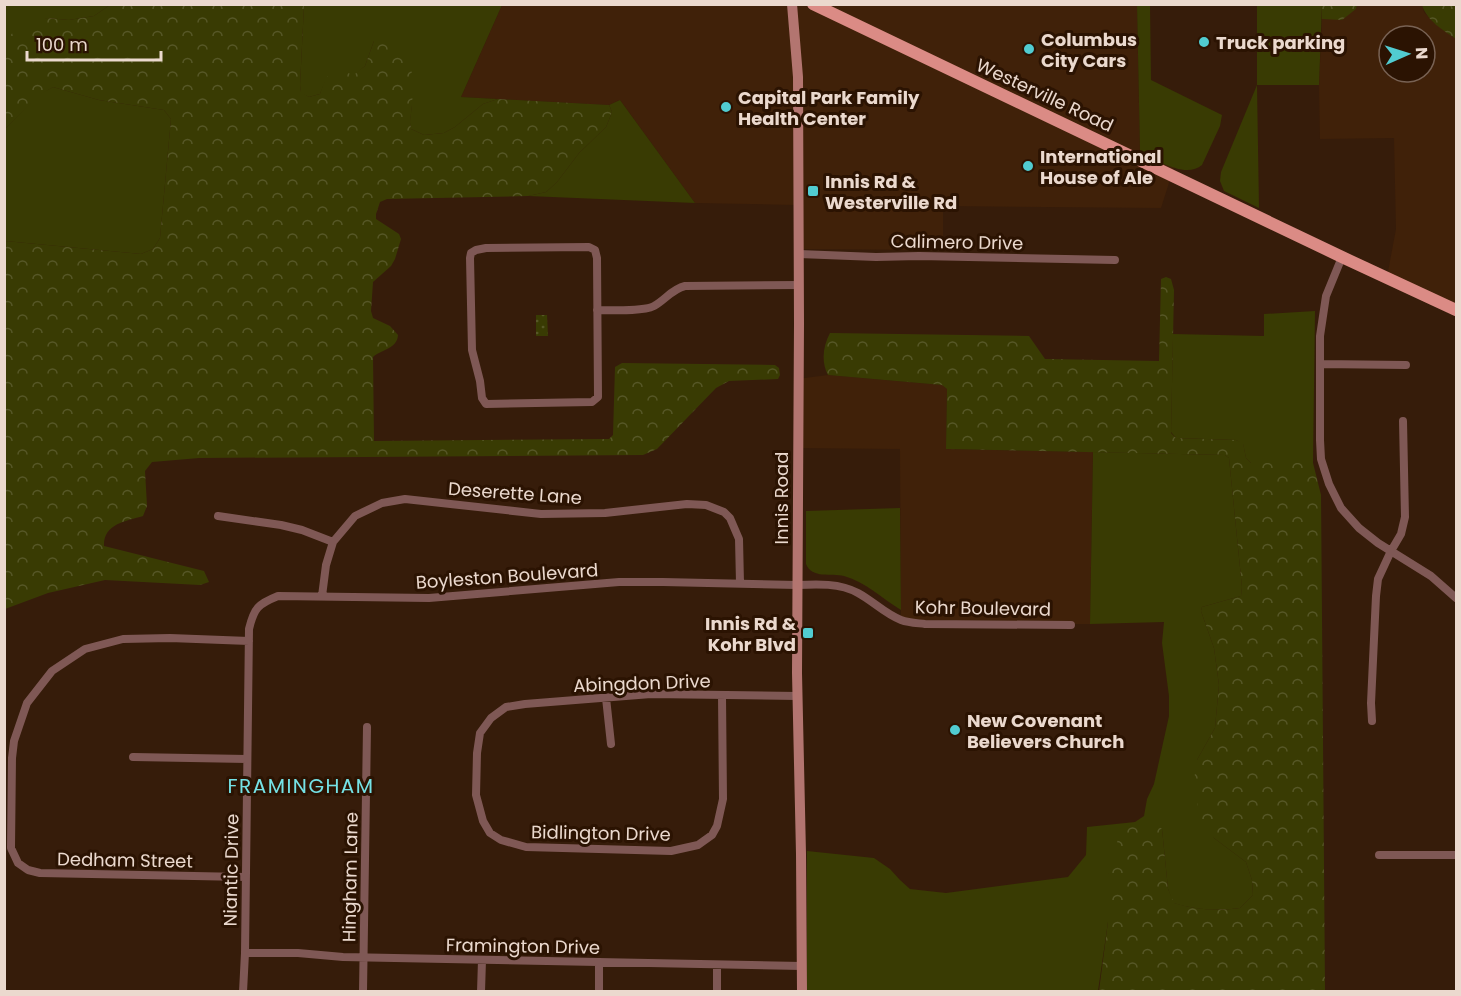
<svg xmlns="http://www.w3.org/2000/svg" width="1461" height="996" viewBox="0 0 1461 996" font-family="Poppins,sans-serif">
	<defs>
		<pattern id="forest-crowns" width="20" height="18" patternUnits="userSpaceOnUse" patternTransform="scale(1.5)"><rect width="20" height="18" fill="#393b03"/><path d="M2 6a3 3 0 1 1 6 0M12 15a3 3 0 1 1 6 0" fill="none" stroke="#565727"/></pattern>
		<pattern id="park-dots" width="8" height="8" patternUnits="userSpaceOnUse" patternTransform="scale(1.5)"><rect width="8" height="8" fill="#393b03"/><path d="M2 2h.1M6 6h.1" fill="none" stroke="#565727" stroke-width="1.8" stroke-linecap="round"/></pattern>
	</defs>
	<rect width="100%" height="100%" fill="#361c0a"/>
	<path fill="#402109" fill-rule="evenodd" d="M502,5h635l3,147 34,15 -13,41 -218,-2v44l-147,-1v-44l-101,-2 -75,-103 -11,5 -148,-8z
		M1357,5h65l2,7 8,9 24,18v270l-69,-32 9,-48 -2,-91 -74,1 -1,-54 3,-66h20l14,-10zM1389,36h36v36h-36z
		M828,375l114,10 5,4 -1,60 147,3 -3,172h-170l-19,-4 -1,-171 -104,-1 1,-69z"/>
	<path fill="#393b03" d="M5,5h105l-16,11 -25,4 -22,-2 -42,23z
		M304,5h198l-41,92 37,2 -15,5 -28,23 -11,6 -20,2 -13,-6 -1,-7 2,-19 -38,-62 -9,25 -10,9 -5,-1 -25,8 -5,12 -11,3 -8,-4 -1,-8z
		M1137,5h13l1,75 71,35 -2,11 -18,39c-16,14 -45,-5 -62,-12z
		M1257,5h65l-3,80h-62l2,123 -35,-17 -4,-10 1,-9 36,-87z
		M53,87l46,13 65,10 7,9 -11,119 -7,11 -12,5 -136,-13v-112l33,-34z
		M620,100l75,103 -167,-7 18,-4 11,-10 22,-29 27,-26 6,-15 -3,-7z
		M1315,311l-2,152h-62l-5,-5 -3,-14 -7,-4 -60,-2 -5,-6 2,-98 91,2v-22z
		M1093,452l132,3 4,3 13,129 -1,9 -39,11 -1,4 13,37 5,37 -4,43 -18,32 17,78 32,24 6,18 1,15 -13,13c-23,3 -44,2 -67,-5l-5,-14 -6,-60 -54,45v48l-10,69h-291v-140l67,7 16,11 10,11 10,9 36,4 122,-16 18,-22 1,-28 48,-5 9,-6 3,-17 7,-15 15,-68v-20l-7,-53 2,-21 -74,2z
		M900,508l1,102c-20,-12 -35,-28 -57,-34 -13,-3 -32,3 -38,-12v-53z"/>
	<path fill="url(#forest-crowns)" d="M110,5h194l-4,80 1,7 8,5 11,-3c5,-13 6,-21 20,-27l10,7h5l10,-8 9,-25 10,-5c30,9 30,42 28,69 -1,8 -2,15 -1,24l13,6 20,-2 11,-6 28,-23 15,-5 111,6 3,7 -6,15 -27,26 -22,29 -11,10 -18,4 -141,3 -7,3 -4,12v5l23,15 2,5 -6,20 -4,7 -18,16 -2,29 2,7 17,8 8,9c-1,14 -16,14 -25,22l1,84 235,-2 4,-4 2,-68 7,-4 153,2 4,3 1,7 -2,4 -49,2 -13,7 -59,61 -14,6 -444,3 -47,4 -7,9 2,35 -4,10c-17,5 -40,8 -39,30l100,25 5,11 -9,3 -95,-5 -57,13 -43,16v-368l136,13 12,-5 7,-11 11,-119 -7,-9 -65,-10 -46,-13 -15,9 -33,33v-88l13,-14 29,-9 22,2 25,-4z
		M1322,5v-1l35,1 -1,4 -14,11 -20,-1z
		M1422,5h34v34c-13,-9 -29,-18 -34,-34z
		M1166,277l5,2 3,11 -3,143 5,5 60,2 7,3 3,15 5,5h62l8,32 4,496h-226l9,-69v-48l12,-42 15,-10 16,-1 11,8 6,60 6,14c22,7 43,8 66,5l13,-13 -1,-15 -6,-18 -32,-24 -15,-23 -5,-35 3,-20 18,-32 4,-43 -5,-37 -13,-37 1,-4 39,-11 1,-9 -13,-129 -4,-3 -279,-6 1,-60 -5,-4 -114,-10c-7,-13 -5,-29 2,-42l199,3 16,23 114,2 2,-82z"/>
	<path fill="url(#park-dots)" d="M536,315h11l1,21h-12z"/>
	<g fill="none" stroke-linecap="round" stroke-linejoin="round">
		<path stroke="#7f5855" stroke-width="8" d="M589,247l6,3 2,8 1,139 -6,5 -106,2 -4,-6 -2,-17 -8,-31 -2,-92 1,-5 5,-3 10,-2z
			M799,254l77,3 43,-1 196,4
			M1342,257l-16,39 -6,40v104l1,19 8,25 12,24 18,20 19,15 53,33 25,22
			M597,310c14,0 45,2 57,-4 11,-6 18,-17 31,-20l114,-1
			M1320,364l86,1
			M218,516l63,9 21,5 31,12
			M322,596l4,-31 7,-23 22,-26 27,-13 23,-4 136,15 64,-1 82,-9 19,1 18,7 6,6 9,21 1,44
			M722,696l1,103 -6,27 -5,9 -14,10 -27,6 -145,-4 -25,-7 -11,-7 -7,-12 -7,-26 1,-42 3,-20 11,-15 15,-11 19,-3 126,-10 147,2
			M606,698l5,46
			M1372,721l-1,-18 5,-107 2,-17 13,-28 10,-17 4,-17 -2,-96
			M133,757l114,2
			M1379,855h77
			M245,877l-205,-4 -12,-3 -10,-7 -7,-15 1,-90 2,-17 13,-38 25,-32 33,-22 38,-10 47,-1 79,3
			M245,953h53l45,4 459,9
			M243,992l2,-39 4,-324c5,-21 9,-25 29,-33l151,2 190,-16h44l134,3c20,-1 43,-2 61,8 15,8 27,21 43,27 8,3 16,3 24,4l146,1
			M363,992l4,-265
			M481,992l1,-32
			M599,992v-30
			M717,992v-27"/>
		<path stroke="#b37570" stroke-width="10" d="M792,4l6,73 1,247 -2,349 4,181 1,138"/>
		<path stroke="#db8b85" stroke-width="12" d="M813,4l529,253 114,53"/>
	</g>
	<g fill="#51ccd1" stroke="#2b1302" stroke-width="2">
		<circle cx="1204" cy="42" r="6"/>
		<circle cx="1029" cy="49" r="6"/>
		<circle cx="726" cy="107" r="6"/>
		<circle cx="1028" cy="166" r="6"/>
		<rect x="807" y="185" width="12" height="12" rx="3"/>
		<rect x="802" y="627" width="12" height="12" rx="3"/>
		<circle cx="955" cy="730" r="6"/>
	</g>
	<g text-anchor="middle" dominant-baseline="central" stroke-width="6" stroke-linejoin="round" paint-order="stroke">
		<g font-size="18" font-weight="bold" fill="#ebd9ce" stroke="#2b1302" text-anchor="start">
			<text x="1041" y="39">Columbus<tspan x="1041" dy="21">City Cars</tspan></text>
			<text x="1216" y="42">Truck parking</text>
			<text x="738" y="97">Capital Park Family<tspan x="738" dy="21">Health Center</tspan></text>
			<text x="1040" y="156">International<tspan x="1040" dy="21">House of Ale</tspan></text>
			<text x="825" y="181">Innis Rd &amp;<tspan x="825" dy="21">Westerville Rd</tspan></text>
			<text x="796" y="623" text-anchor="end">Innis Rd &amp;<tspan x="796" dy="21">Kohr Blvd</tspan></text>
			<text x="967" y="720">New Covenant<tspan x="967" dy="21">Believers Church</tspan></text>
		</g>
		<g font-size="18" fill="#ebd9ce" stroke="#2b1302">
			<text transform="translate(1045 95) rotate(25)">Westerville Road</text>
			<text transform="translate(957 242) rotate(1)">Calimero Drive</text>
			<text transform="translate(515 493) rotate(4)">Deserette Lane</text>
			<text transform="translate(781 498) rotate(-90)">Innis Road</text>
			<text transform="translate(507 576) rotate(-4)">Boyleston Boulevard</text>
			<text transform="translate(983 608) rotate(1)">Kohr Boulevard</text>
			<text transform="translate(642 683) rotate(-2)">Abingdon Drive</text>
			<text transform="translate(601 833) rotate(1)">Bidlington Drive</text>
			<text transform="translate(125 860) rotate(1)">Dedham Street</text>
			<text transform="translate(231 870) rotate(-89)">Niantic Drive</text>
			<text transform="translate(350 877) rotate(-89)">Hingham Lane</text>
			<text transform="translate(523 946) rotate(1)">Framington Drive</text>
		</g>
		<g font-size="20" letter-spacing="1.5" fill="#75e2e6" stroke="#2b1302">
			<text x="301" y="786">FRAMINGHAM</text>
		</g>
	</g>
	<rect width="1461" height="996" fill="none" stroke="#ebd9ce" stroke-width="12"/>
	<g transform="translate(1407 54) rotate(87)"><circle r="28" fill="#2b1302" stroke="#786254" stroke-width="1.5"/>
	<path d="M0-4.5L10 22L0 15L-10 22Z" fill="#51ccd1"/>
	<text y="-9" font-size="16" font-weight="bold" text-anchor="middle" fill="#ebd9ce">N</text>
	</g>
	<path d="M27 51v9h134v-9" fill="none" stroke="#ebd9ce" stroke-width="3"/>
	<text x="36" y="51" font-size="18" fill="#ebd9ce" stroke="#2b1302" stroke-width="4.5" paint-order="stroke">100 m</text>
</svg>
